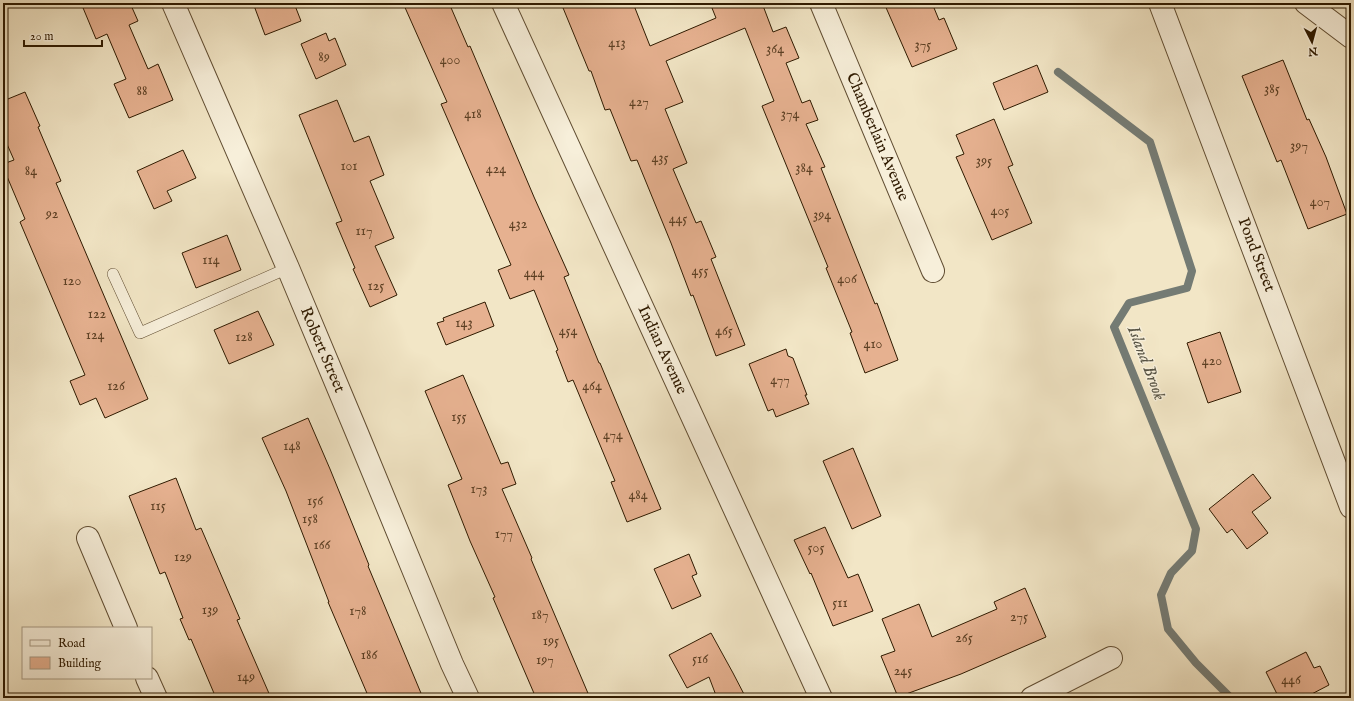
<svg xmlns="http://www.w3.org/2000/svg" width="1354" height="701" viewBox="0 0 1354 701" font-family="'IM FELL English',serif">
	<rect width="100%" height="100%" fill="#f2e6c6"/>
	<filter id="stains"><feTurbulence type="fractalNoise" baseFrequency=".005" numOctaves="4"/><feColorMatrix values="0 0 0 0 .2 0 0 0 0 .09 0 0 0 0 .02 0 0 0 .5 -.17"/></filter>
	<radialGradient id="worn" r=".72"><stop offset=".6" stop-color="#630" stop-opacity="0"/><stop offset="1" stop-color="#630" stop-opacity=".3"/></radialGradient>
	<g fill="none" stroke-linecap="round" stroke-linejoin="round">
		<path stroke="#747b74" stroke-width="8" d="M1058,72l92,70 42,129 -5,17 -58,15 -15,24 82,202 -4,22 -21,22 -10,22 7,34 28,34 35,35"/>
	</g>
	<path fill="#e6b190" stroke="#2f1a00" d="M81,3h49l8,18 -9,4 19,44 10,-5 15,36 -44,18 -15,-34 12,-5 -19,-45 -11,5z
		M253,3h41l7,18 -36,14z
		M403,3h46l19,44 2,-1 64,151 35,78 -5,2 35,86h1l61,146 -34,13 -16,-40 4,-1 -42,-101 -5,2 -5,-13 -7,-18 2,-1 -24,-60 -24,9 -12,-29 13,-5 -70,-161 6,-2z
		M561,3h72l17,43 66,-28 -6,-15h52l11,29 13,-5 13,31 -13,5 16,40 8,-3 8,20 -12,4 19,43 -4,1 54,136 2,-1 21,57 -33,13 -15,-40 2,-1 -26,-64 2,-1 -66,-161 12,-5 -29,-73 -79,33 17,41 -18,7 22,54 -14,6 23,54 5,-2 15,36 -5,2 34,86 -29,11 -23,-61 -2,1 -20,-53 -34,-83 -6,1 -21,-52 -5,1 -14,-39h-2z
		M884,3h48l7,17 5,-2 13,31 -45,18z
		M326,33l3,8 6,-3 11,27 -30,14 -15,-35z
		M1283,60l24,60 2,-1 17,38 21,57 -39,15 -27,-69 -4,2 -35,-86z
		M1037,65l11,27 -44,18 -11,-27z
		M25,92l15,34 -2,1 23,54 -5,2 92,216 -43,19 -9,-20 -16,7 -10,-24 15,-6 -65,-153 5,-3 -22,-52v-3l11,-4 -11,-25v-34z
		M337,100l17,42 15,-6 15,39 -14,6 24,57 -19,8 22,49 -27,12 -17,-38 2,-1 -19,-45 6,-2 -43,-106z
		M994,119l19,46 -5,2 24,56 -40,17 -36,-83 8,-3 -8,-19z
		M183,150l13,28 -29,13 5,10 -18,8 -17,-38z
		M227,235l14,35 -45,18 -14,-35z
		M485,302l9,24 -48,19 -9,-22 7,-2 -1,-3z
		M258,311l16,34 -45,19 -15,-34z
		M1220,332l21,60 -33,11 -21,-60z
		M786,349l2,7 5,2 14,37h-2l4,9 -33,13 -3,-8 -5,2 -19,-47z
		M463,375l38,89 7,-2 8,22 -14,5 30,69 -1,1 59,139h-54l-43,-100 2,-1 -25,-56 -22,-56 14,-6 -37,-88z
		M308,418l22,51 39,96 -1,1 55,132h-54l-41,-96h1l-43,-111 -24,-53z
		M853,448l28,68 -29,13 -29,-68z
		M1253,474l18,24 -19,14 16,21 -21,16 -15,-20 -5,4 -18,-24z
		M176,478l20,52 5,-2 39,91 -3,1 34,78h-55l-25,-59 -2,1 -9,-21 3,-1 -18,-46 -5,2 -31,-78z
		M825,527l23,51 10,-4 15,37 -40,15 -22,-53 -1,1 -16,-34z
		M689,554l8,20 -5,2 9,20 -29,13 -18,-40z
		M1025,588l21,49 -85,37 -63,23 -17,-41 14,-5 -13,-32 37,-15 13,33 65,-28 -3,-7z
		M711,633l22,40 13,25h-29l-8,-21 -22,11 -18,-33z
		M1306,652l8,16 6,-2 9,19 -25,13h-25l-13,-26z"/>
	<g fill="none" stroke-linecap="round" stroke-linejoin="round">
		<g stroke="#604d32" stroke-width="12">
			<path id="service" d="M113,274l27,59 148,-65"/>
		</g>
		<g stroke="#604d32" stroke-width="24">
			<path id="minor" d="M173,3l115,265 69,165 95,231 16,34
				M503,3l318,695
				M821,3l112,268
				M1160,3l191,504
				M88,538l38,90
				M147,678l9,20
				M1032,698l79,-40"/>
		</g>
		<g stroke="#604d32" stroke-width="24">
			<path id="tertiary" d="M1306,3l45,34"/>
		</g>
		<use href="#service" stroke="#f7efda" stroke-width="11"/>
		<use href="#minor" stroke="#f7efda" stroke-width="22"/>
		<use href="#tertiary" stroke="#f7efda" stroke-width="22"/>
	</g>
	<g text-anchor="middle" dominant-baseline="central" stroke-width="3" stroke-linejoin="round" paint-order="stroke">
		<g font-size="14" fill="#5d4024">
			<text x="617" y="43">413</text>
			<text x="923" y="45">375</text>
			<text x="775" y="49">364</text>
			<text x="324" y="57">89</text>
			<text x="450" y="60">400</text>
			<text x="1272" y="89">385</text>
			<text x="142" y="91">88</text>
			<text x="639" y="102">427</text>
			<text x="473" y="114">418</text>
			<text x="790" y="114">374</text>
			<text x="1299" y="146">397</text>
			<text x="660" y="158">435</text>
			<text x="984" y="161">395</text>
			<text x="349" y="166">101</text>
			<text x="804" y="168">384</text>
			<text x="496" y="169">424</text>
			<text x="31" y="171">84</text>
			<text x="1320" y="202">407</text>
			<text x="1000" y="211">405</text>
			<text x="52" y="214">92</text>
			<text x="822" y="215">394</text>
			<text x="678" y="219">445</text>
			<text x="518" y="224">432</text>
			<text x="364" y="231">117</text>
			<text x="211" y="260">114</text>
			<text x="700" y="271">455</text>
			<text x="534" y="273">444</text>
			<text x="847" y="279">406</text>
			<text x="72" y="281">120</text>
			<text x="376" y="286">125</text>
			<text x="97" y="314">122</text>
			<text x="464" y="323">143</text>
			<text x="568" y="331">454</text>
			<text x="724" y="331">465</text>
			<text x="95" y="335">124</text>
			<text x="244" y="337">128</text>
			<text x="873" y="344">410</text>
			<text x="1212" y="361">420</text>
			<text x="780" y="380">477</text>
			<text x="116" y="386">126</text>
			<text x="592" y="386">464</text>
			<text x="459" y="417">155</text>
			<text x="613" y="435">474</text>
			<text x="292" y="446">148</text>
			<text x="479" y="489">173</text>
			<text x="638" y="495">484</text>
			<text x="315" y="501">156</text>
			<text x="158" y="506">115</text>
			<text x="310" y="519">158</text>
			<text x="504" y="534">177</text>
			<text x="322" y="545">166</text>
			<text x="816" y="548">505</text>
			<text x="183" y="557">129</text>
			<text x="840" y="603">511</text>
			<text x="210" y="610">139</text>
			<text x="358" y="611">178</text>
			<text x="540" y="615">187</text>
			<text x="1019" y="617">275</text>
			<text x="964" y="638">265</text>
			<text x="551" y="641">195</text>
			<text x="369" y="655">186</text>
			<text x="700" y="659">516</text>
			<text x="545" y="660">197</text>
			<text x="903" y="671">245</text>
			<text x="246" y="677">149</text>
			<text x="1291" y="680">446</text>
		</g>
		<g font-size="16" fill="#2f1a00" stroke="#f7efda">
			<text transform="translate(877 137) rotate(67)">Chamberlain Avenue</text>
			<text transform="translate(1256 255) rotate(69)">Pond Street</text>
			<text transform="translate(322 350) rotate(67)">Robert Street</text>
			<text transform="translate(662 350) rotate(65)">Indian Avenue</text>
		</g>
		<g font-size="17" font-style="italic" fill="#575344" stroke="#f7efda">
			<text transform="translate(1146 363) rotate(69)">Island Brook</text>
		</g>
	</g>
	<rect width="1354" height="701" fill="none" stroke="#f2e6c6" stroke-width="16"/>
	<rect x="4" y="4" width="1346" height="693" fill="none" stroke="#2f1a00" stroke-width="2"/>
	<rect x="8" y="8" width="1338" height="685" fill="none" stroke="#2f1a00"/>
	<rect x="22" y="627" width="130" height="52" fill="#f7efda" stroke="#a79a83"/>
	<rect x="30" y="640" width="20" height="6" fill="#f7efda" stroke="#a79a83"/>
	<text x="58" y="647" font-size="12" fill="#2f1a00">Road</text>
	<rect x="30" y="657" width="20" height="12" fill="#e6b190" stroke="#a79a83"/>
	<text x="58" y="667" font-size="12" fill="#2f1a00">Building</text>
	<g transform="translate(1312 42) rotate(174)" stroke="#f7efda" stroke-width="3" paint-order="stroke">
	<path d="M0-3L7 15L0 10L-7 15Z" fill="#2f1a00"/>
	<text y="-6" font-size="11" font-weight="bold" text-anchor="middle" fill="#2f1a00">N</text>
	</g>
	<path d="M24 40v6h78v-6" fill="none" stroke="#2f1a00" stroke-width="2"/>
	<text x="30" y="40" font-size="12" fill="#2f1a00" stroke="#f7efda" stroke-width="3" paint-order="stroke">20 m</text>
	<rect width="100%" height="100%" filter="url(#stains)"/>
	<rect width="100%" height="100%" fill="url(#worn)"/>
</svg>
